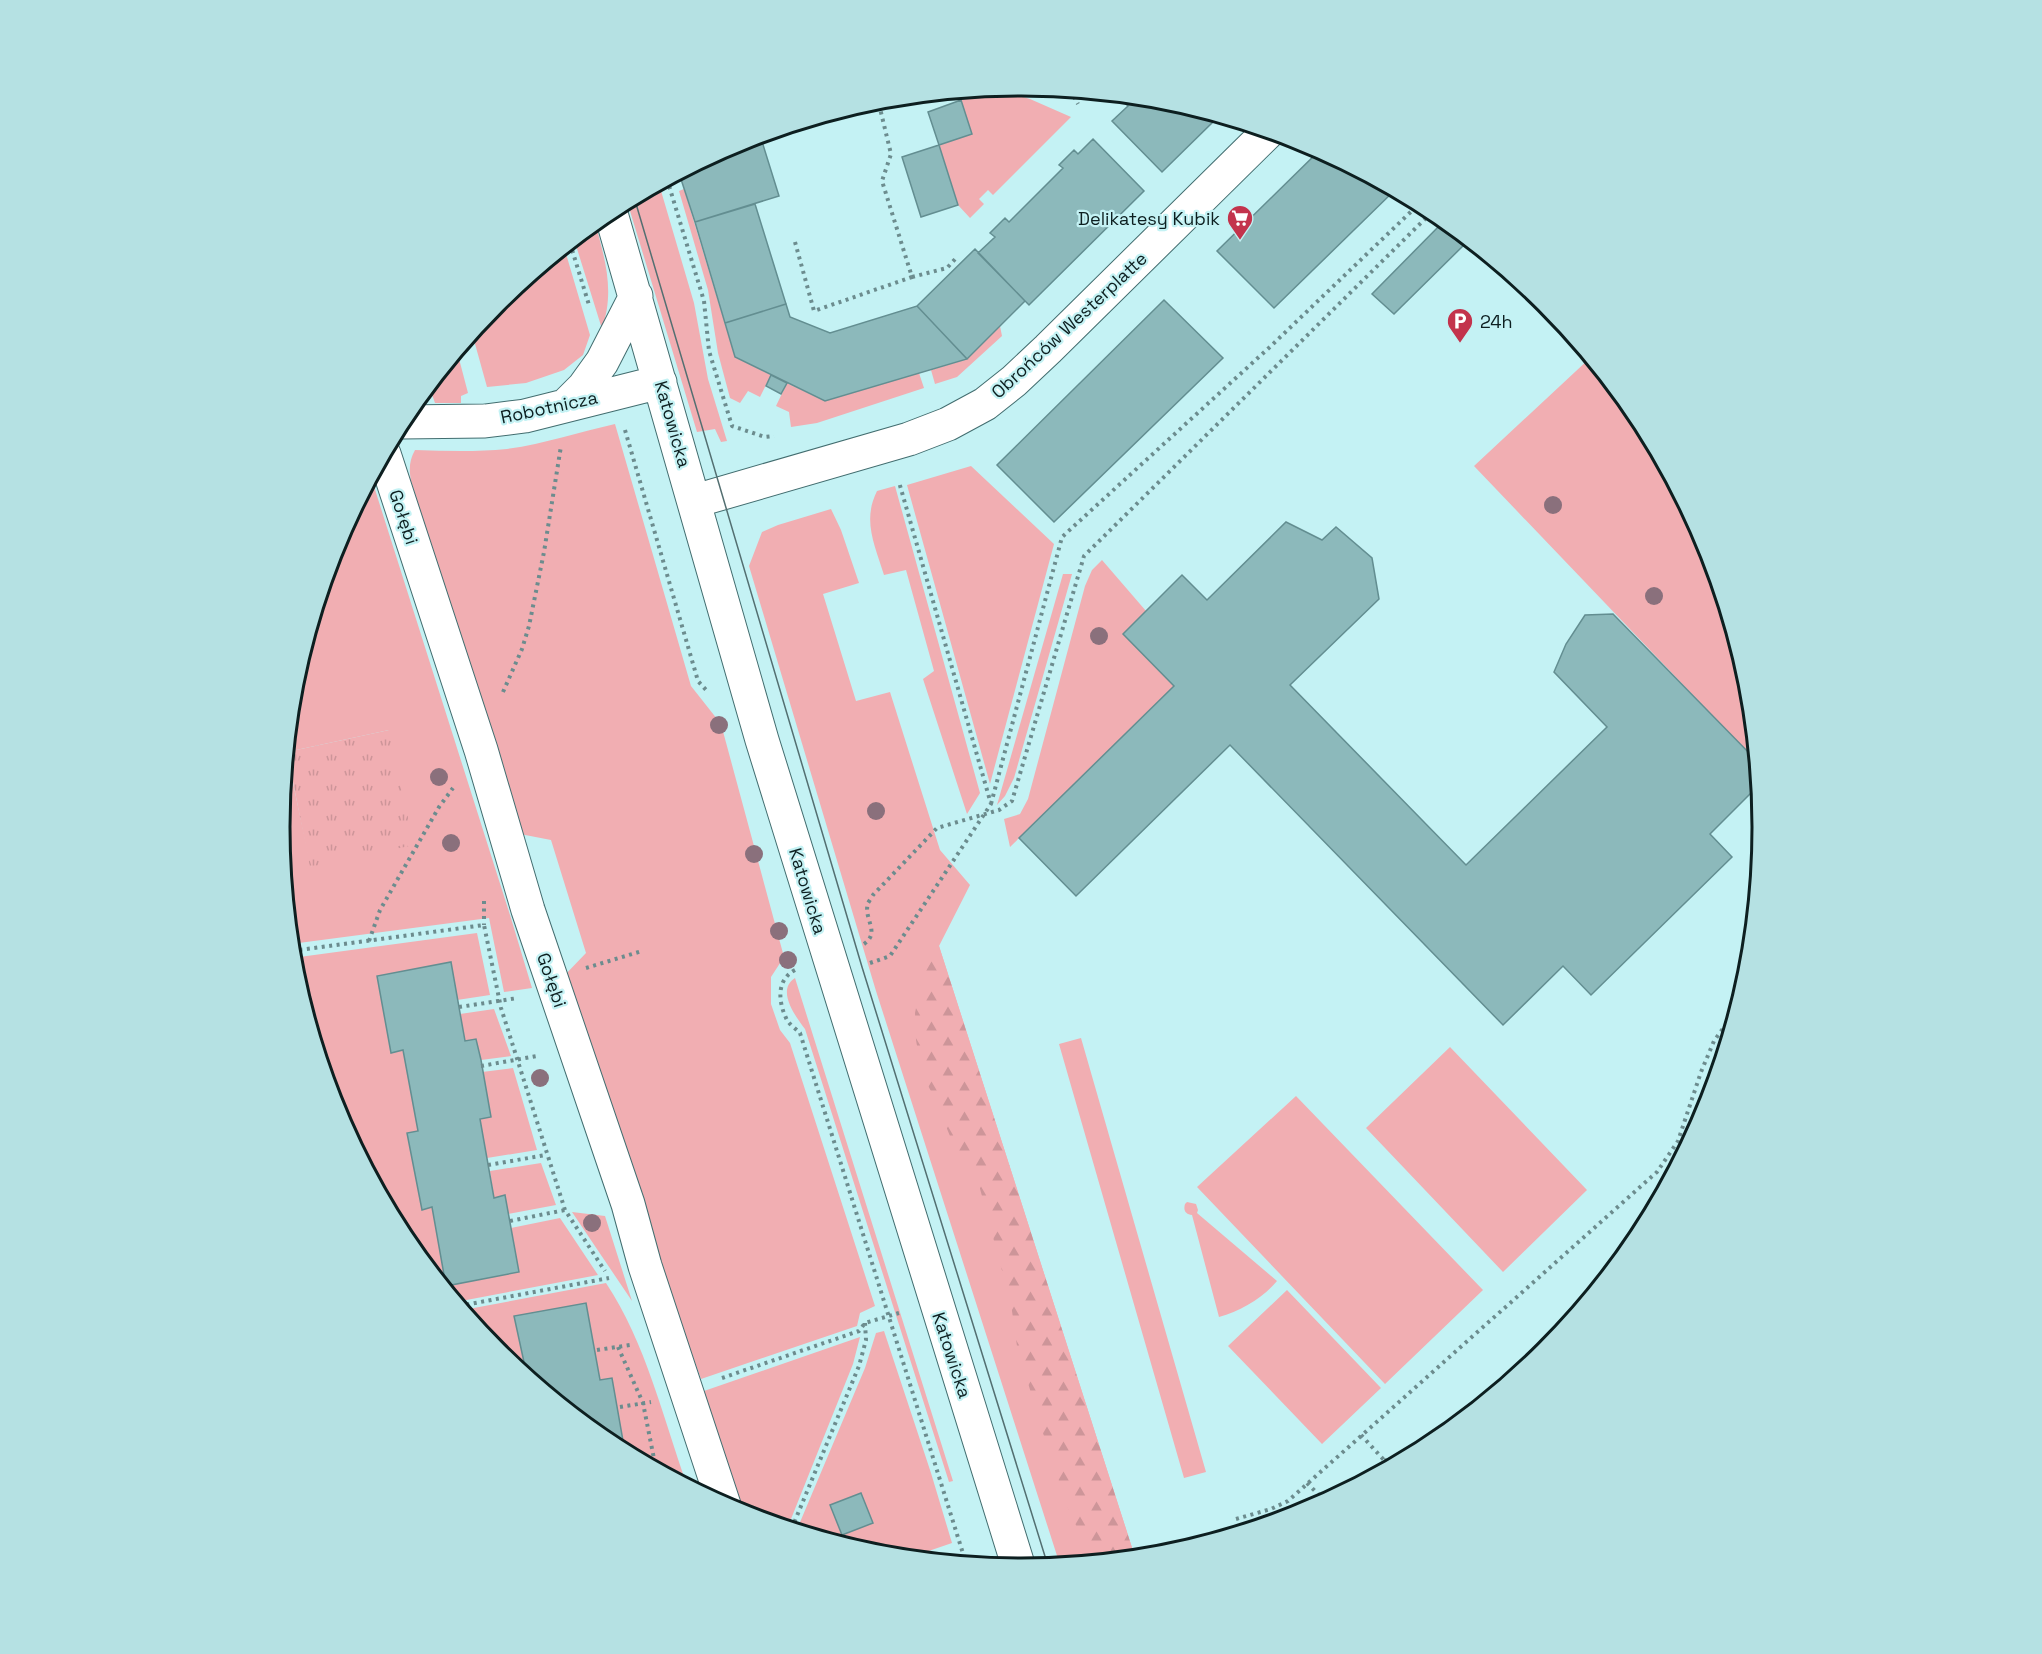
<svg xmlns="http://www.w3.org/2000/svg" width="2042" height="1654" viewBox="0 0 2042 1654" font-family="'Space Grotesk',sans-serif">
	<defs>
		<pattern id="forest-firs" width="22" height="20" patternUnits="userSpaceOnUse" patternTransform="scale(1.5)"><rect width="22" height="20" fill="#f1aeb2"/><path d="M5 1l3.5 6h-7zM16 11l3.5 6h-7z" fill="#cd9599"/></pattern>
		<pattern id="park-tufts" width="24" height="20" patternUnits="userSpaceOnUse" patternTransform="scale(1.5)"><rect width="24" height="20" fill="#f1aeb2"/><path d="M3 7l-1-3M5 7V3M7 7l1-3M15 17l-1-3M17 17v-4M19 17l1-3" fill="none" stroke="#cd9599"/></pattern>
	</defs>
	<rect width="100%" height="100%" fill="#c4f2f4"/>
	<path fill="#f1aeb2" d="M993,88l37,11 41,18 -78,78 -5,-5 -9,9 5,5 -14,14 -12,-13 -19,-60 33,-11 -14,-42z
		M659,184l35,119 14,76 19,62 -6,1 -6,-13 -18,3 -70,-231z
		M684,189l51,168 36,18 -11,22 -12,-6 -8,12 -10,-5 -12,-45 -10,-63 -29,-99z
		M595,222c10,38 20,68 7,107l-28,-90z
		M564,247l26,88 -7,20 -19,15 -38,13 -39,4 -15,-54 25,-31z
		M1000,326l2,10 -45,41 -22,7 -4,-14 36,-11z
		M457,351l11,42 -7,3v7h-26l-6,-17z
		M1590,358l48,57 68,129 42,139 8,78 -282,-295z
		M919,373l5,15 -107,35 -26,4 -2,-15 -13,-6 11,-23 38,18z
		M615,424l76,262 30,38 63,233 -13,20v27l9,26 10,13 85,263 -15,7 -3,13 -156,53 -41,-112 -98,-289 24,-25 -35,-113 -31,-6 -109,-353c-2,-12 -2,-20 4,-31 31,1 62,2 92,-1 37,-5 72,-17 108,-25z
		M971,466l83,78 -64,240 -83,-299z
		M371,477l139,438 22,73 -28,4 -15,-74 -198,26 -11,-117 7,-72 24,112 78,-137 -102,22 7,-70 42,-139z
		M895,486l85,307 -13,21 -44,-135 11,-8 -28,-101 -22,5c-9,-30 -22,-54 -7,-84z
		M831,509l10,21 18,53 -36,11 33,107 34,-9 50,158 30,35 -31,61 196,611 -75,8 -184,-574 -127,-425 13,-34 16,-7z
		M1102,560l44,51 -23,23 51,52 -164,161 -6,-28 16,-5 8,-15 57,-213 7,-16z
		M1063,574h9l-58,204 -9,18 -8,9z
		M477,933l13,62 -33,5 -6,-37 -74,13 15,77 11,-3 15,81 -10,2 14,76 10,-2 15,79 72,-14 -8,-44 49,-10 38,57 -142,27 -52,-63 -68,-129 -42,-139 -2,-13z
		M795,978l158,503 -4,1 -144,-453c-10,-13 -29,-39 -10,-51z
		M494,1009l17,47 -30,4 -5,-20 -11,1 -5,-27z
		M1081,1038l125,434 -22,6 -125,-434z
		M1450,1047l137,143 -84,82 -137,-144z
		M513,1068l24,82 -50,8 -7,-39 11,-2 -9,-45z
		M1296,1096l187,194 -98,94 -188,-197z
		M541,1163l15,42 -48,9 -3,-19 -11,3 -4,-27z
		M1187,1202l9,2 2,6 -1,3 80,68c-14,17 -36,30 -58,36l-27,-102c-6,-1 -9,-4 -7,-11z
		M572,1212l33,4 27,85z
		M606,1283c40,60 57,135 81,202l-78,-42 -113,-92 -33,-41z
		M1287,1290l94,98 -59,56 -94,-98z
		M884,1331l47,142 21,70 -35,12v3l-41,-4 -81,-24 3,-3 67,-159 11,-35z
		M860,1337l-7,27 -62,155 -8,7 -41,-12 -38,-123z"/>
	<path fill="url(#forest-firs)" d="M939,946l196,611 -40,4 -10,-16 -18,-39 -25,-76 -25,-84 -6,-42 -32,-119 -27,-44 -18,-44 -12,-23 -6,-34 -1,-27 7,-35z"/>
	<path fill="url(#park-tufts)" d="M389,730l25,115 -104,22 -23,-115z"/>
	<path fill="#8cb9bb" stroke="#638e91" stroke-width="1.5" d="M1129,96l37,4 53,16 -57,56 -50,-51 16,-15 -4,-4z
		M961,100l11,34 -33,11 -11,-33z
		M760,135l19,61 -84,26 -16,-49 59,-31z
		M1093,139l51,52 -115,114 -51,-52 17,-16 -5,-4 15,-15 4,4 54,-54 -4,-3 15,-15 4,4z
		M939,145l19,60 -37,12 -19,-60z
		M1320,150l75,40 -121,118 -57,-57z
		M755,204l31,100 -61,19 -30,-101z
		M1445,220l24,20 -75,74 -22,-20z
		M975,249l50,52 -58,58 -50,-53z
		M1164,300l59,58 -169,164 -57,-57z
		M786,304l4,13 40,16 87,-27 50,53 -142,42 -90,-44 -10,-34z
		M771,375l16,8 -6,11 -15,-8z
		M1286,522l36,18 14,-13 36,31 7,41 -89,86 176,180 141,-138 -53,-55 12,-28 19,-29 28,-1 143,146 2,26 -48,48 22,23 -141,138 -28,-29 -60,59 -273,-280 -154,151 -57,-58 155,-152 -51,-52 59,-59 25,25z
		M451,962l14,79 11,-2 5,21 10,57 -11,2 14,79 11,-3 14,77 -73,14 -14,-79 -10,3 -15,-77 11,-2 -15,-81 -12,3 -14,-77z
		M586,1303l14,77 12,-2 13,74 -16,-9 -82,-67 -13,-60z
		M861,1493l12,30 -31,12 -12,-30z"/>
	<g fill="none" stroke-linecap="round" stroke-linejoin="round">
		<g stroke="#426d6f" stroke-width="35">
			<path id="minor" d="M610,210l152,530 257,828
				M566,405l18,-18 18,-25 34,-66
				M401,422l84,-1 40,-5 135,-34
				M384,454l97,296 47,160 100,294 17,62 79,239
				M695,501l214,-62 39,-15 37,-20 29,-23 34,-32 221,-218"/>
		</g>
		<path stroke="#6c8c8e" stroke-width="4" stroke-dasharray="3 4.5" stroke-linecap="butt" d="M1070,90l8,14
			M798,130l79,-30
			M667,179l37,122 5,50 23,75 33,11 9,-1
			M795,242l19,69 98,-34 -30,-96 9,-27 -13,-54
			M570,243l19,62
			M912,277l35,-9 10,-11
			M625,430l73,251 9,10
			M503,692l19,-43 7,-23 15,-74 17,-106
			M991,804l71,-267 210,-192 148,-142
			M484,901v24
			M369,941l11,-31 59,-103 14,-19
			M864,944c17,-12 -1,-25 4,-41 0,0 5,-8 5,-8l64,-67 62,-18 13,-9 72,-245 349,-345
			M292,951l192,-26 17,83 64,202 40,61
			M870,963l20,-7 101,-152 -92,-322
			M586,968l56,-17
			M795,970c-19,10 -17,32 -8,50 3,5 9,9 13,13l166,530
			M459,1007l59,-9
			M481,1066l56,-10
			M488,1165l58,-10
			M510,1221l55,-11
			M459,1306l150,-28
			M618,1347l25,56 13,66
			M597,1350l33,-5
			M722,1378l137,-47 6,-8 34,-10
			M620,1407l31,-5
			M1361,1435l23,25 4,8
			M1384,1460l12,3
			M1307,1483l11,11 3,9
			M1236,1519l35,-10 17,-8 369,-329 21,-31 23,-69 13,-31 23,-32
			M790,1528l4,-5 65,-157 7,-26 -1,-17"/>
		<use href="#minor" stroke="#fff" stroke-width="33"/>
		<path stroke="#536f71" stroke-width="1.5" d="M634,197l228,770 186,599"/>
	</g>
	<g fill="#8a707c">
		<circle cx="1553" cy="505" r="9"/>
		<circle cx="1654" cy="596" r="9"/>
		<circle cx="1099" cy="636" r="9"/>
		<circle cx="719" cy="725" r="9"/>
		<circle cx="439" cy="777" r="9"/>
		<circle cx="876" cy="811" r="9"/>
		<circle cx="451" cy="843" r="9"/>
		<circle cx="754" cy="854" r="9"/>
		<circle cx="779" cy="931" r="9"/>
		<circle cx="788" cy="960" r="9"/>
		<circle cx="540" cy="1078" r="9"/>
		<circle cx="592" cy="1223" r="9"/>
	</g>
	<defs>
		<g id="supermarket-pin" transform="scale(1.35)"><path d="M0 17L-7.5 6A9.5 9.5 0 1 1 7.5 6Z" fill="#c3334c" stroke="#c4f2f4"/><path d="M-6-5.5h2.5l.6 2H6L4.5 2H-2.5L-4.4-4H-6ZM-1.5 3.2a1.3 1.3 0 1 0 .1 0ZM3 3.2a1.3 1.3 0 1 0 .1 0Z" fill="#fff"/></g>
		<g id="parking-pin" transform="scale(1.35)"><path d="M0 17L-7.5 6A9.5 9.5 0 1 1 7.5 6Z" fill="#c3334c" stroke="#c4f2f4"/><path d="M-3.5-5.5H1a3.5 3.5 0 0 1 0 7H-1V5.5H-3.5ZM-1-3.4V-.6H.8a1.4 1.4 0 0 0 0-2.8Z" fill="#fff"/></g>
	</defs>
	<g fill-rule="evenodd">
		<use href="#supermarket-pin" x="1240" y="218"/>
		<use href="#parking-pin" x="1460" y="321"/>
	</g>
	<g text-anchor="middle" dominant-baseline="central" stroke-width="4.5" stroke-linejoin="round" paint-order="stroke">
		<g font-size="18" fill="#0d1f20" stroke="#c4f2f4" text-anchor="end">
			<text x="1220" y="218">Delikatesy Kubik</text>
			<text x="1480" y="321" text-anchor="start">24h</text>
		</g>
		<g font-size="18" fill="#0d1f20" stroke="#c4f2f4">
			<text transform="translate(1069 325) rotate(-43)">Obrońców Westerplatte</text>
			<text transform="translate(549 407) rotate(-12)">Robotnicza</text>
			<text transform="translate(673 424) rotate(74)">Katowicka</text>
			<text transform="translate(404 517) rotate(72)">Gołębi</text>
			<text transform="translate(808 891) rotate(73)">Katowicka</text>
			<text transform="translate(552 980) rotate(71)">Gołębi</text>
			<text transform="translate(952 1355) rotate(72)">Katowicka</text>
		</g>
	</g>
	<path d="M0 0H2042V1654H0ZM290 827a731 731 0 1 1 1462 0a731 731 0 1 1-1462 0Z" fill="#b5e1e3" fill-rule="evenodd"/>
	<path fill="none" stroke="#0d1f20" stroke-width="3" d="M290 827a731 731 0 1 1 1462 0a731 731 0 1 1-1462 0Z"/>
</svg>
